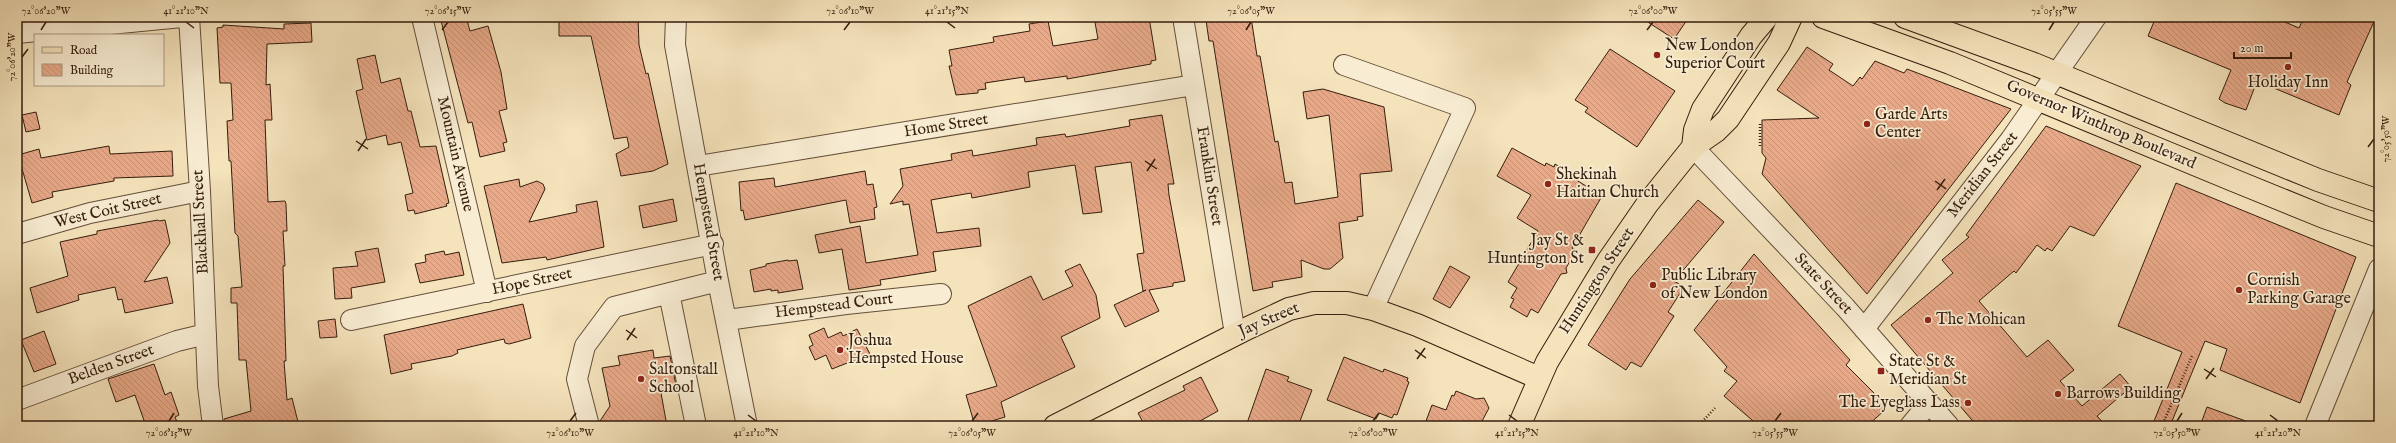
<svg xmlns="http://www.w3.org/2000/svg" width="2396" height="443" viewBox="0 0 2396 443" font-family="'IM FELL English',serif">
	<defs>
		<pattern id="building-back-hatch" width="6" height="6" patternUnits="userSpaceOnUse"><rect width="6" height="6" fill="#e9aa8a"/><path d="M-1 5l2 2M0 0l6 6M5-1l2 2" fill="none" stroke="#c89276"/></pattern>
	</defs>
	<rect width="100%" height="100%" fill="#f5e3bc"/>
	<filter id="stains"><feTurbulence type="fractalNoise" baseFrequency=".005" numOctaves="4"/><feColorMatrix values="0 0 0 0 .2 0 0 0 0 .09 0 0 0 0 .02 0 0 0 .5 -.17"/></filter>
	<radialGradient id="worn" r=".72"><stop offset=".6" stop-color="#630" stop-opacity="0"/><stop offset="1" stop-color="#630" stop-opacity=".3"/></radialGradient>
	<path fill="url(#building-back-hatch)" stroke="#351d0d" d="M440,17h26l4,14 18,-5 13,46 6,37 -8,2 8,31 -4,1 2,8 -25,6 -8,-35 -4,1z
		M559,17h79l1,28 7,29 2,-1 20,91 -15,7 -32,5 -5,-22 13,-7 -2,-10 -13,2 -23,-103h-32z
		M1094,17h55l7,43 -5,1v3l-84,15v-3l-42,6 -1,-5 -39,6 1,6 -8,1v3l-22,2 -7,-29h3l-3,-16 45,-8 -1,-5 37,-6 -1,-7 19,-3 5,25 45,-7z
		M1210,17h41l6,39h3l15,86 3,-1 7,42 7,-1 3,22 43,-7 -9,-82 -22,4 -4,-27 20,-3 61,18 8,64 -32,3 3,42 -6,1 1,3 -19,3 4,35 -13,11h-6l-23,-9 1,17 -30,5 1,5 -20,4 -40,-250h-4l-3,-21 4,-1z
		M1640,17h49l-15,22z
		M2156,17h117l26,11 5,-11h72l-29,65 4,3 -12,30 -82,-34 -11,29 -21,-7 -6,-4 12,-29 -83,-34z
		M311,23l1,19 -45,2 -1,41 4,-1 2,36h-7l3,82 17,-1 1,3 1,27h-4l2,35h-2l3,95h-2l3,39 5,-2 7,28h-75v-7l27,-8 -5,-51h-7l-2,-57h-6v-15l11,-1 -4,-51 -3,-3 -4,-72h-2l-2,-40 6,-1 -2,-37h-11l-3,-55 6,-1v-2l61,4v-5z
		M1807,47l26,17 -4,6 24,16 7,-9 2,2 13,-18 29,12 3,-4 104,40 -144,185 -105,-120 4,-16 -4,-5v-33l57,-2 -42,-28z
		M1610,49l65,42 -38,56 -52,-35 3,-4 -13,-8z
		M375,55l6,28 19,-5 8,33h3l9,36 16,-1 13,57 -3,1 1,2 -32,8 -1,-4 -6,1 -3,-16 8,-2 -12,-51 -13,3 -2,-10 -19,5 -11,-49 7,-2 -6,-30z
		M36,112l4,17 -14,3 -4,-17z
		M1162,115l12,69h-6l1,11 16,86 -12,2v3l-24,4 10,21 -34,16 -11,-22 32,-15 -3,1 -6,-37 7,-1 -13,-91 -36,5 7,45 -19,2 -8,-49 -47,7 2,15 -58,11 -1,-5 -40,7 6,33 42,-5 2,18 -48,6 3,19 -56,9 1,5 -32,5 -7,-41 -23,4 -4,-18 45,-9 6,37 52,-8 -9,-51 -6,1v-4l-13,3 13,-18 -3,-17 52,-9 -1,-6 21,-4 1,6 64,-11 -1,-7 29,-4 1,3 64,-11 -1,-6z
		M2046,126l95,40 -47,70 -24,-10 -18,25 -5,-3 -2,3 -8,-6 -21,28 -2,-2 -35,30 48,56 21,-17 26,30 -14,11 22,25 38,-32 11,13 -34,29 9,10h-129l-86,-101 62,-52 -11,-13 27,-23 -3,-2z
		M109,146l1,8 62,-3 1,25 -59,2v3l-62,11 1,5 -21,6 -14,-48 21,-6 2,9z
		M1512,148l33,18 1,-3 8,4 1,-3 17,10 -2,2 32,20 -30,52 4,3 -10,17 1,5 -6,1 -23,39 -7,-4 -4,8 -17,-10 4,-8 -3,-1 6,-10 -9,-6 30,-51 -21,-13 14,-23 -34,-19z
		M865,171l2,14 6,-1 4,23 -3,1 1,11 -25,4 -4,-23 -101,20 -2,-10 -2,1 -2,-29 35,-4 1,9z
		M519,179l1,8 17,-6 6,3 2,5 -16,33 48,-10 -1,-7 21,-4 7,46 -57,13 -1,-3 -44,6 -18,-77z
		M2176,183l180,74 -56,146 -80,-33 7,-21 -22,-8 -35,85h-18l30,-74 -64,-26z
		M673,199l4,22 -34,7 -4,-22z
		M1698,200l26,22 -50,59 10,6 -16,25 6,4 -33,51 -10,-5 -5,8 -38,-25 42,-66z
		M158,220l1,1 6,-1 5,23 -26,39 23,-5 6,26 -48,10 -3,-14 -4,1 -3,-13 -37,8 1,5 -42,13 -7,-25 38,-12 -8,-34 37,-8v-3z
		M378,248l7,34 -34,6 1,10 -17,1 -2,-31 25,-2 -3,-14z
		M444,251l1,4 14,-3 5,23 -44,8 -5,-19 11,-2 -1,-7z
		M1754,254l96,106 -4,5 33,33 -2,2 9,9 -19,17h-108l-35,-30 13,-15 -13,-10 3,-4 -33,-37z
		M788,260v1l9,-1 6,29 -25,4v-3l-7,1v-2l-17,3 -4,-22 16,-4v-2z
		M1080,264l16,31 4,23 -39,19 14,30 -74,35 4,15 -30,9 -9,-31 31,-9 -29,-80 63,-30 12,24 30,-14 -8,-15z
		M1450,266l20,11 -20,31 -17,-9z
		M523,304l8,34 -22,6 -4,-1 -1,-4 -47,11 1,3 -6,3 -41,8 1,5 -21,5 -7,-39z
		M335,319l2,18 -17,1 -2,-17z
		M824,328l4,10 13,-6 2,4 14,-7 13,25 -38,15 -6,-14 -11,5 -6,-13 4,-2 -4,-10z
		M44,331l12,33 -22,8 -13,-32z
		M653,350l1,8 16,-2 7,34 -16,3 6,33h-67v-5l10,-15 -8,-38 18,-3 -2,-9z
		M1344,357l39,15 1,-3 24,9 -1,3 2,1 -12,33 -3,-1 -2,4 -13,-5 -3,6 -49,-19z
		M154,364l11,31 6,-3 8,23 -4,2 2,5 -13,4h-18l-11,-31 -19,7 -8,-23z
		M1266,369l23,8 -2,4 25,9 -14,36h-52z
		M1201,377l17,34 -27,15h-46l-7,-13 47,-23 -2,-4z
		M1456,391l20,8 8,-1 5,10 -8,15 3,3h-44l-14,-5 6,-16 14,5 6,-15 2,1z
		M2207,407l47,17 -1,2h-53z"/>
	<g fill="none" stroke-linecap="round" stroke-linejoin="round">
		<g stroke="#654e39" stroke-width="22">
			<path id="minor" d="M189,17l11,174 8,195 5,40
				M422,17l65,275
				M676,17l-1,28 43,236 29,145
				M1183,17l52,317
				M17,33l165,-16
				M1344,65l121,43 -92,201
				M1693,147l152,160 104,119
				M698,166l496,-81
				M17,234l73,-21 110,-22
				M669,293l27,133
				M351,320l362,-76
				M727,320l119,-16 95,-10
				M1864,329l147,-190 85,-122
				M17,400l160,-59 29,-7
				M589,426l-12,-47 8,-33 29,-39 104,-26
				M1910,426l19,-23
				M2315,426l64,-157"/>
		</g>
		<g stroke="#351d0d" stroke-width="24">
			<path id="major" d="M1823,17l127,46 283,117 91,37 55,19
				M1905,17l129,47 284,116 61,21
				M1693,147l2,-17 8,-21 48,-73 16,-19
				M1055,426l193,-98 41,-19 25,-6h33l26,6 44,16 122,53
				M1519,426l28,-64 61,-101 40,-58 45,-56 23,-16 12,-12 51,-76 12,-26"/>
		</g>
		<path stroke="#351d0d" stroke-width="2.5" stroke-dasharray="1 2" stroke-linecap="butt" d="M1760,124v22
			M1698,426l17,-18
			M2162,426l30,-70"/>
		<use href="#minor" stroke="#f8edd3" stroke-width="20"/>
		<use href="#major" stroke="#f5e3bc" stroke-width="22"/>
	</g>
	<path fill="none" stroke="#351d0d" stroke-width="1.5" d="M186,22l8,6M947,22l8,6M41,30l5,-8M442,30l6,-8M844,30l6,-8M1246,30l5,-8M1647,30l6,-8M2049,30l5,-8M22,57l6,-8M356,141l12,8M2368,147l6,-8M358,151l8,-12M1145,161l12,8M1147,171l8,-12M1935,181l11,8M1937,190l8,-11M626,330l11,8M627,340l8,-12M1415,350l11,8M1417,359l8,-11M2204,369l12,8M2206,379l8,-11M748,415l8,6M1509,415l8,6M2270,415l8,6M169,421l5,-8M570,421l6,-8M972,421l6,-8M1373,421l6,-8M1775,421l6,-8M2177,421l5,-8"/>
	<g fill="#8f2418" stroke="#f8edd3" stroke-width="1.5">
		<circle cx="1657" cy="55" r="4"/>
		<circle cx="2288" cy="67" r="4"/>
		<circle cx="1867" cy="124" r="4"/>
		<circle cx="1548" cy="184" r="4"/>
		<rect x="1588" y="246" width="8" height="8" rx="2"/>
		<circle cx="1653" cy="285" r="4"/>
		<circle cx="2239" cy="290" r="4"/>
		<circle cx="1928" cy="320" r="4"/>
		<circle cx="840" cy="350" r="4"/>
		<rect x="1877" y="367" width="8" height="8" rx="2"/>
		<circle cx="641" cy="379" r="4"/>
		<circle cx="2058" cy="394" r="4"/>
		<circle cx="1968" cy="403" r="4"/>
	</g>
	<g text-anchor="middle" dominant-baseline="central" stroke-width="3.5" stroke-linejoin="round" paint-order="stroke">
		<g font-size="16" fill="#351d0d" stroke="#f8edd3" text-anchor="start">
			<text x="1665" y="46">New London<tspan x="1665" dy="18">Superior Court</tspan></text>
			<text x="2288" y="83" text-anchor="middle">Holiday Inn</text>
			<text x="1875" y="115">Garde Arts<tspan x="1875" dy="18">Center</tspan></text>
			<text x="1556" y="175">Shekinah<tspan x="1556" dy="18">Haitian Church</tspan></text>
			<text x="1584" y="241" text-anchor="end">Jay St &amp;<tspan x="1584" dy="18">Huntington St</tspan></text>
			<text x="1661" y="276">Public Library<tspan x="1661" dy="18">of New London</tspan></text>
			<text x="2247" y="281">Cornish<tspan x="2247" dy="18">Parking Garage</tspan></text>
			<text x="1936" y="320">The Mohican</text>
			<text x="848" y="341">Joshua<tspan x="848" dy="18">Hempsted House</tspan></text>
			<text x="1889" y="362">State St &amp;<tspan x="1889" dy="18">Meridian St</tspan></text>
			<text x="649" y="370">Saltonstall<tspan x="649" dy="18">School</tspan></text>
			<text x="2066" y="394">Barrows Building</text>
			<text x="1960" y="403" text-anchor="end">The Eyeglass Lass</text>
		</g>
		<g font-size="16" fill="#351d0d" stroke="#f8edd3">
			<text transform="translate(2101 125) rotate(23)">Governor Winthrop Boulevard</text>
			<text transform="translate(946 126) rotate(-9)">Home Street</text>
			<text transform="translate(455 154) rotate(77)">Mountain Avenue</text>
			<text transform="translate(1983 175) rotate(-52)">Meridian Street</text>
			<text transform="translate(1209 176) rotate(81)">Franklin Street</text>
			<text transform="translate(108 211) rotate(-13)">West Coit Street</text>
			<text transform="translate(201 222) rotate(-93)">Blackhall Street</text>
			<text transform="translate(708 222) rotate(80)">Hempstead Street</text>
			<text transform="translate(1597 281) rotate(-57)">Huntington Street</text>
			<text transform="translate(532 282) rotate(-12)">Hope Street</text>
			<text transform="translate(1823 284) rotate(47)">State Street</text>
			<text transform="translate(834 306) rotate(-7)">Hempstead Court</text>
			<text transform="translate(1269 320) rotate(-23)">Jay Street</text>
			<text transform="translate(111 365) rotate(-20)">Belden Street</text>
		</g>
	</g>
	<rect width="2396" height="443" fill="none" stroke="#f5e3bc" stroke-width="44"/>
	<rect x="34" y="34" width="130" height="52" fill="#f8edd3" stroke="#aa9a84"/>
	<rect x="42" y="47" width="20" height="6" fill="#f5e3bc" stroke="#aa9a84"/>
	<text x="70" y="54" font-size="12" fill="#351d0d">Road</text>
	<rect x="42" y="64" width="20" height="12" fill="url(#building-back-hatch)" stroke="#aa9a84"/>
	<text x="70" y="74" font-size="12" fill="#351d0d">Building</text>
	<path d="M2234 52v6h57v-6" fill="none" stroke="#351d0d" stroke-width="2"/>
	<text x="2240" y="52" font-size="12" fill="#351d0d" stroke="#f8edd3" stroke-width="3" paint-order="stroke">20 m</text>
	<rect x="22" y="22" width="2352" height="399" fill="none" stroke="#351d0d" stroke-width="1.5"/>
	<g font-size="10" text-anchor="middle" fill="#351d0d">
		<text x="46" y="14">72°06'20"W</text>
		<text x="186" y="14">41°21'10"N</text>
		<text x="448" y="14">72°06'15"W</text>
		<text x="850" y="14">72°06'10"W</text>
		<text x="947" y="14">41°21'15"N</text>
		<text x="1251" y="14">72°06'05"W</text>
		<text x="1653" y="14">72°06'00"W</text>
		<text x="2054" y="14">72°05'55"W</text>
		<text transform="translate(11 57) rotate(-90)" y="4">72°06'20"W</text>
		<text transform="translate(2385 139) rotate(-90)" y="4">72°05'50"W</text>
		<text x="169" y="436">72°06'15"W</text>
		<text x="570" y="436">72°06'10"W</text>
		<text x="756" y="436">41°21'10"N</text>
		<text x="972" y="436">72°06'05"W</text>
		<text x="1373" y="436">72°06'00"W</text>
		<text x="1517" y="436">41°21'15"N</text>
		<text x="1775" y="436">72°05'55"W</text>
		<text x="2177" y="436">72°05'50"W</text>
		<text x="2278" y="436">41°21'20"N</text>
	</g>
	<rect width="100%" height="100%" filter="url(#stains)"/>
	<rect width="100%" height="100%" fill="url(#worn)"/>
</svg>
